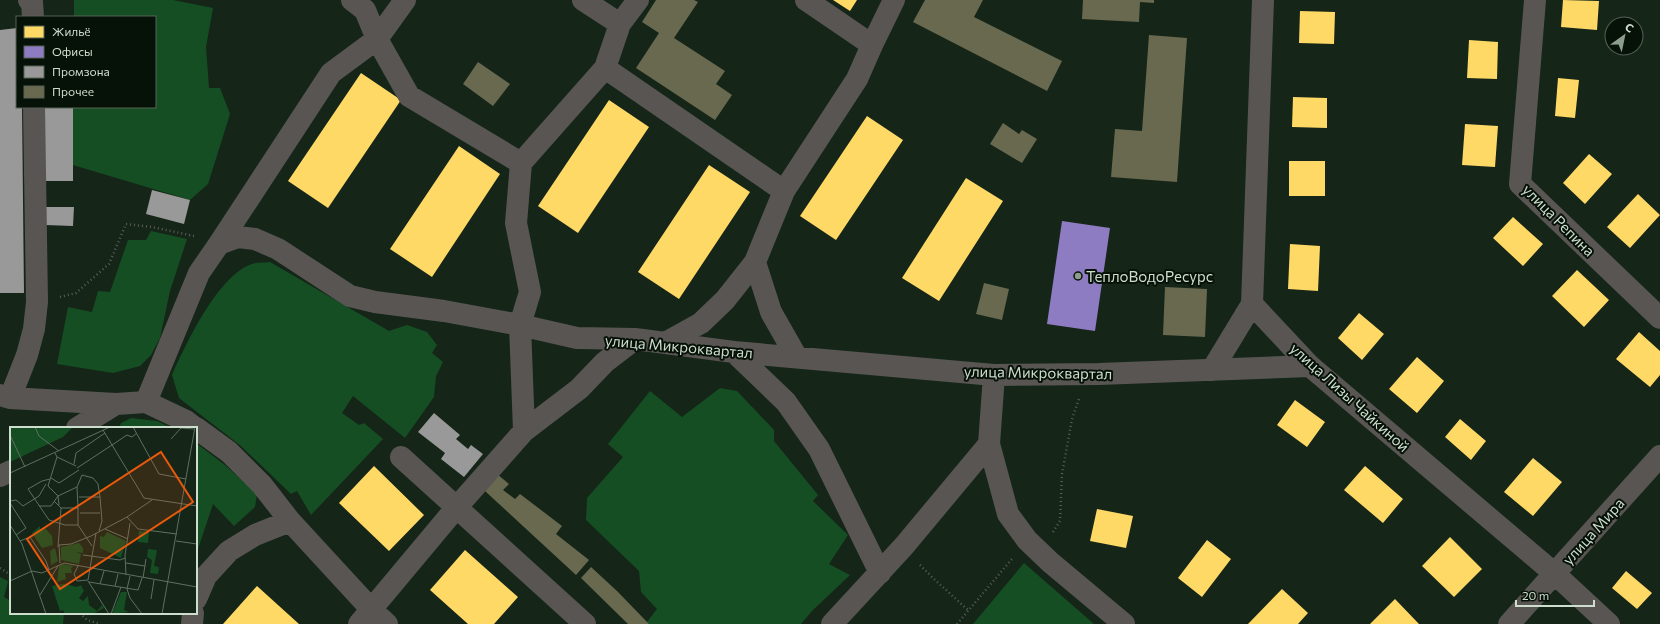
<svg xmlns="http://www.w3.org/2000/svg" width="1660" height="624" viewBox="0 0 1660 624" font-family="Commissioner,sans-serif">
	<rect width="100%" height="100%" fill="#152518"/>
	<path fill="#164e23" d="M74,0h99l40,8 -7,39 3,41h11l10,26 -22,70 -18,16 -117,-35v-58h82v-90h-81z
		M151,231l36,8 -17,52 -10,47 -9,17 -11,11 -27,7 -56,-9 11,-57 24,5 6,-21 12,1 18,-52h18z
		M270,262l119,69 18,-6 20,7 10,13 -5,8 11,9 -7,14 -2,21 -29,41 -52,-42 -11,17 17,12 5,-2 19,16 -72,76 -14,-24 -6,3 -50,-48 -62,-48 -7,-23c14,-31 46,-100 80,-111 5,-2 12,-1 18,-2z
		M720,388l17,3 37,39v11l44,54 -5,6 35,34 -19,29 21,11 -38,36 -11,13h-152l-2,-2 10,-13 -16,-17 -2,-21 -53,-51 1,-22 36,-41 -15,-13 42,-53 32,26z
		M131,418l26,3 15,7h-53l2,-5z
		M196,443l29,22 32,29 -2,13 -21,19 -21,-22 -15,45 -2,-1z
		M1024,563l70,61h-121z
		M0,577l8,4 -4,16 7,4v12h53l-1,11h-63z"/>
	<path fill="#ffd966" d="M833,0h24l-7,11z
		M1563,0l36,1 -2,29 -36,-3z
		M1300,11l35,1 -1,32 -35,-1z
		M1469,40l29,2 -1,37 -30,-1z
		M361,73l40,27 -73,108 -40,-27z
		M1558,78l21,2 -4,38 -20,-2z
		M1293,97l34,1v30l-35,-1z
		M609,100l40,27 -71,106 -40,-27z
		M867,116l36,24 -67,100 -36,-24z
		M1465,124l33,2 -3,41 -33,-2z
		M459,146l41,28 -68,103 -42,-28z
		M1589,154l23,20 -27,30 -22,-21z
		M1289,161h36v35h-36z
		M709,165l41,27 -71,107 -41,-27z
		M966,178l37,23 -64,100 -37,-23z
		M1638,194l22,21 -30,33 -23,-21z
		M1513,217l30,27 -20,22 -30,-28z
		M1290,244l30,2 -2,45 -30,-2z
		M1577,270l32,30 -25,27 -32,-31z
		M1359,313l25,21 -22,26 -24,-22z
		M1639,332l21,19v24l-10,12 -34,-28z
		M1417,357l27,24 -27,32 -28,-24z
		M1295,400l30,22 -18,25 -30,-22z
		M1460,419l26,22 -15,19 -26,-23z
		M1533,458l29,24 -29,34 -29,-24z
		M374,466l50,49 -35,36 -50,-48z
		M1365,466l38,33 -20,24 -39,-33z
		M1097,509l36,7 -7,32 -36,-7z
		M1450,537l32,32 -28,28 -32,-31z
		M1207,540l24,19 -29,38 -24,-19z
		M465,550l53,47 -24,27h-26l-38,-34z
		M1626,571l26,22 -15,16 -25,-21z
		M257,586l42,38h-76z
		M1282,589l26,24 -10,11h-50z
		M1395,599l24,25h-49z"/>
	<path fill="#8e7cc3" d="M1062,221l48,7 -15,103 -48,-7z"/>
	<path fill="#999" d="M17,28v79h5l2,186h-24v-263z
		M45,107h28v74h-29z
		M152,190l38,10 -6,24 -38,-10z
		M45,207h29l-1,19 -28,-1z
		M434,413l26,22 -4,4 12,10 3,-4 12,9 -19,23 -23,-18 4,-6 -27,-21z"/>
	<path fill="#696950" d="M656,0h38l4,2 -24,36 51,33 -9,13 16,11 -17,25 -79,-52 23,-35 -17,-11z
		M925,0h58l-9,17 88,44 -15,30 -134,-69z
		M1083,0h71v3l-14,-1 -1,20 -57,-3z
		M1149,35l38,3 -10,144 -66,-5 4,-48 27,2z
		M478,62l32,22 -17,22 -30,-22z
		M1003,123l16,11 3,-4 15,9 -15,24 -32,-19z
		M984,283l25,6 -7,31 -26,-6z
		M1165,287l42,2 -2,48 -42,-2z
		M497,474l12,10 -6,6 12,9 5,-5 42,32 -6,8 33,26 -13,15 -91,-84z
		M591,567l26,24 32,33h-21l-47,-46z"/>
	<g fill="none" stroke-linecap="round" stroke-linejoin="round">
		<path stroke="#5b5d59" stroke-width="2.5" stroke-dasharray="1 3" stroke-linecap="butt" d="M60,297l16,-4 33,-29 17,-40 26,3 42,9
			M1053,532l7,-11 2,-47 10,-55 7,-20
			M920,565l15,15 33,30
			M0,568l11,7
			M80,613l7,7 13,4
			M957,624l55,-65"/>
		<path stroke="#585553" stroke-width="22" d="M29,0l3,2 1,15
			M352,0l13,10 12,29 32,57 112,67 84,-95 15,-44
			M583,0l37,24 18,-24
			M806,0l66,45 22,-45
			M1263,0l-11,304 58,62 245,208 54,50
			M1535,0l-15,184 140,134
			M605,68l179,123
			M521,163l-5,60 14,69 -10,33 4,106
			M219,244l112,-171 46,-34 28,-39
			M755,262l16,50 25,44
			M665,343l36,-20 24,-23 30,-38 29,-71 73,-112 15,-34
			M734,352l52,50 33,47 61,124
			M1212,370l40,-66
			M994,375l-5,69 19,70 19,26 23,22 74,62
			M0,395l10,3 106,6 30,-2 40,19 9,7
			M10,398l17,-43 7,-26 3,-27 -3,-195
			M146,402l53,-129 20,-29 19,-7 17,2 23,10 72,47 25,6 69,9 76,14 57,13 58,1 99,13 260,23 105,-1 211,-8
			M77,428l39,-24
			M196,428l33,24 33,33 28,36 81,88 16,15
			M401,457l184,167
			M0,476l11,-5
			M196,599l10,-23 23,-25 26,-16 35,-14
			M192,624l1,-11
			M359,624l97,-116 68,-77 55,-42 26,-27 30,-23
			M832,624l72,-78 85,-102
			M1509,624l151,-168"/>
	</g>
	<circle fill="#8d9d8e" stroke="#061107" stroke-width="1.5" cx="1078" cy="276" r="4"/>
	<g text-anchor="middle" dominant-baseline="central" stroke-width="4" stroke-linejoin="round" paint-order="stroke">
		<g font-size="15" fill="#cdddce" stroke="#061107">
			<text transform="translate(1559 220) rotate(45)">улица Репина</text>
			<text transform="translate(679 346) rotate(5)">улица Микроквартал</text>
			<text transform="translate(1038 372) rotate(1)">улица Микроквартал</text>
			<text transform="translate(1350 397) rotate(42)">улица Лизы Чайкиной</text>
			<text transform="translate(1593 531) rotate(-48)">улица Мира</text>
		</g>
		<g font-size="15" fill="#cdddce" stroke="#061107" text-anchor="start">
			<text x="1086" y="276">ТеплоВодоРесурс</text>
		</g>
	</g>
	<g transform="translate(10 427)">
		<rect width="187" height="187" fill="#152518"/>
		<path d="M0,0h63l-10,10 -53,25zM30,99v4l5,-2 7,8 1,9 -11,3 -10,-15zM129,104l10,1 -1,11 -10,-1zM97,105l19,9 -5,17 -21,-10v-12l4,1zM69,116l4,5v5l-7,-1 5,2 -2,10 -18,-4v-13zM45,121l3,13 -7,4 -1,-14zM138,122l9,1 -3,16 5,1 -1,7 -8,-1 2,-13 -5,-3zM52,137l12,2 -3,2 1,5h-7l1,6 -9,3 2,-16zM54,157l13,3 4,-2 3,6 -5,7 4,3 5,-5 1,9 8,6 5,-6 2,3 -11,6h-28l-2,-4 -3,1 -8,-25zM111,165h6l-3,18 5,2 -17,2z" fill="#164e23"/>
		<path fill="none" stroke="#5f6f61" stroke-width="1" d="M25,0l4,9 20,15M123,0l26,47 27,5M93,3l41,68 53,8M0,8l15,32M161,12l10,-11 13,1M102,18l15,-10 5,2 5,-4M45,26l2,4 -9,29 10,10 1,9M47,30l19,9M64,37l2,-11 29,-20M67,41l35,-23M0,46l100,-46M41,51l8,5 20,-13M40,52l-8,2 -14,8 21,31 16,5h13v-17M0,74l6,-1 7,6 16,-10 7,-12M44,74l7,7 -3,39M0,76l16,25 -10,7M29,79h12l7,-10 19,-9M51,81h17l-1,-21 5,-12 11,3 5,6 2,13h-21M70,86h20M117,90l11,12 39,5M0,98l12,19 24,70M68,98l14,21M95,102l23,10M89,104l3,-10 -2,-24M10,114l10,-4 16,24 3,9M166,114l21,3M73,128l37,5 5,-2M50,136l-1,-18 12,-1 20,-8 36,-19 25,-17M116,136l19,3M68,139l-4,8 3,7 11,-1M116,148l-1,-20 5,-32M120,149l-3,13 3,9 12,16M133,151l3,-19M78,153l8,-47M0,154l22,-10 10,2 22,-10 133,24M78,154l21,33M79,155l49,8 4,-12M90,157l4,-13M105,159l3,-12M30,168l18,-29M141,172l3,-19M101,187l10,-27M152,187l33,-187"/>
		<path fill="#e8590c" fill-opacity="0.15" stroke="#e8590c" stroke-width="2" d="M151,25l32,50 -133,87 -33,-50z"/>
		<rect width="187" height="187" fill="none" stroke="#cdddce" stroke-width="2"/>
	</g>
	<rect x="16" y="16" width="140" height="92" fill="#061107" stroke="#566357"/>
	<rect x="24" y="26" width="20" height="12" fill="#ffd966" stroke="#566357"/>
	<text x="52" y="36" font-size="12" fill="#cdddce">Жильё</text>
	<rect x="24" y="46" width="20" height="12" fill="#8e7cc3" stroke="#566357"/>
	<text x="52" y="56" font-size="12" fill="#cdddce">Офисы</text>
	<rect x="24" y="66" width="20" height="12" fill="#999999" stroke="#566357"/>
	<text x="52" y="76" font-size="12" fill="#cdddce">Промзона</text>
	<rect x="24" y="86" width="20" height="12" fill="#696950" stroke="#566357"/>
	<text x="52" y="96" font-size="12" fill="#cdddce">Прочее</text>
	<g transform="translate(1624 36) rotate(33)"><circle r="19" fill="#061107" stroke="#566357"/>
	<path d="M0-3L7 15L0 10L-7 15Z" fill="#8d9d8e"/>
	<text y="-6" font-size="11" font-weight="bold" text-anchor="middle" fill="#cdddce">С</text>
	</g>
	<path d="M1516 600v6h78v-6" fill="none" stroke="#cdddce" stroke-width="2"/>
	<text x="1522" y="600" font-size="12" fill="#cdddce" stroke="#061107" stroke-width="3" paint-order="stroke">20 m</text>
</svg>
